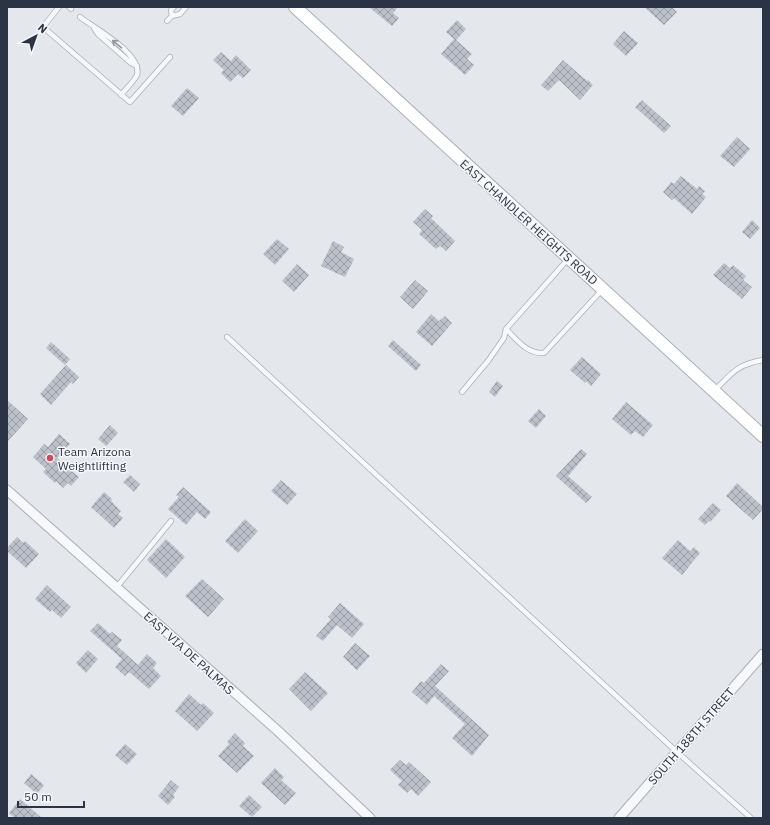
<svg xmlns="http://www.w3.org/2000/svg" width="770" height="825" viewBox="0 0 770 825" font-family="'IBM Plex Sans',sans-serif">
	<defs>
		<pattern id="building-cross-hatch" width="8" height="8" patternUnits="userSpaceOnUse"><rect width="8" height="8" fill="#bbc0ca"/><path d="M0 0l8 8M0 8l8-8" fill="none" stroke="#989da6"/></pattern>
	</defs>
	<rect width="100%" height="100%" fill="#e4e7ec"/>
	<path fill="url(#building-cross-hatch)" d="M369,7h29l-5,6 6,5 -7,8z
		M644,7h28l5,5 -13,13z
		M457,20l9,9 -10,11 16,14 -5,5 7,6 -9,10 -24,-21 13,-15 -8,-7z
		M624,31l14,12 -12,13 -13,-12z
		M221,52l10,9 5,-6 15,15 -8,8 -5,-4 -8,8 -9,-9 3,-3 -11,-10z
		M563,60l24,21 1,-1 5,5 -13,15 -21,-20 -11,11 -7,-6z
		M187,88l12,10 -16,18 -12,-10z
		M642,100l29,26 -7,7 -29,-26z
		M737,137l13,12 -16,18 -14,-11z
		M681,176l16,13 2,-3 6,5 -3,3 4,3 -14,17 -18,-16 -2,2 -9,-8 8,-10 3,2z
		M425,209l8,7 -2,2 24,23 -9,10 -6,-5 -4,3 -17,-15 3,-4 -9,-8z
		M752,220l8,8 -10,11 -8,-7z
		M277,239l12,10 -14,16 -12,-11z
		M333,241l11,6 -3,5 13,7 -9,18 -24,-11z
		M724,263l6,5 3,-3 13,11 -3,4 9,7 -10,12 -29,-24z
		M297,264l12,11 -15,17 -12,-11z
		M415,280l13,11 -15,18 -13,-12z
		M431,314l8,7 6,-5 7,7 -20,23 -16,-14z
		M393,340l28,25 -5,6 -28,-25z
		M51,342l19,17 -5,6 -19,-17z
		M582,357l19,17 -10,12 -5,-5 -1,2 -15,-13z
		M66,365l13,12 -6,7 -2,-2 -20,23 -11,-11z
		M497,381l6,5 -8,11 -6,-5z
		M7,400l21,19 -21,23z
		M626,402l27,23 -10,12 -8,-6 -4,4 -19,-16z
		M539,409l7,7 -10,12 -8,-7z
		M110,425l8,8 -12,13 -8,-7z
		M59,434l11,10 -13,14 22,19 -8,9 -3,-3 -5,5 -7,-7 -1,2 -12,-11 3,-3 -13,-12 11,-13 4,3z
		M581,449l6,5 -19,22 24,21 -6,6 -30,-27z
		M130,475l10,9 -6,8 -11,-10z
		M281,480l16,14 -10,11 -16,-14z
		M737,483l26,24v2l-10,11 -27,-24z
		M183,487l28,25 -6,7 -8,-7 -11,13 -18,-16 11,-12 -3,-2z
		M104,492l8,7 -1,2 10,10 -3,3 5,4 -9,10 -23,-21z
		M713,503l8,7 -11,12 -1,-1 -4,4 -7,-6z
		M245,519l13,12 -20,22 -13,-12z
		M17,537l6,6 2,-2 14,13 -13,14 -19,-17v-3z
		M166,539l19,18 -19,21 -19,-18z
		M678,540l12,11 4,-4 6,6 -18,22 -20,-17z
		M202,579l22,20 -16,18 -23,-21z
		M47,585l24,22 -10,11 -9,-8 -2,2 -15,-13z
		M340,603l24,21 -12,14 -15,-13 -14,16 -7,-5 15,-17 -3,-2z
		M98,623l12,11 2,-2 10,8 -5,6 21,19 9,-11 10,9 -4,5 8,8 -12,13 -20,-17 -4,4 -10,-9 7,-8 -32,-28z
		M355,643l15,13 -13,14 -14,-13z
		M88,650l10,9 -12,14 -10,-10z
		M441,664l8,7 -14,15 54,49 -17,21 -20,-18 13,-14 -31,-28 -7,9 -15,-13 9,-11 3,2z
		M305,672l23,21 -17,18 -22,-22z
		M189,694l12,11 2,-2 11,10 -17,18 -22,-20z
		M235,733l10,10 -2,3 11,10 -17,17 -19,-17 11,-12 -2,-2z
		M125,744l12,10 -10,11 -12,-10z
		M400,760l6,5 3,-3 22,20 -13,14 -7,-7 -4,4 -9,-8 4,-4 -12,-11z
		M275,768l9,9 -3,3 15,13 -11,12 -24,-22z
		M31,774l13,11 -7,9 -13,-11z
		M171,780l8,7 -6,8 2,2 -7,8 -10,-9z
		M249,795l13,12 -10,10 -13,-11z
		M20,799l22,19h-27l-6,-5z"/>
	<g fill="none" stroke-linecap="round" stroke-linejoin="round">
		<g stroke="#a9aeb7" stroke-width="6">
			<path id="lane" d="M59,7l-16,20 87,75 40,-45
				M69,7l2,2
				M172,16l-1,-6 3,-3
				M80,17c14,11 63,37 57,58 -2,5 -12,15 -16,20
				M167,21l5,-5 8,-2 6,-7
				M94,28l4,6 33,29 6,3
				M506,329c11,11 21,25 38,24l58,-63
				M227,337l450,415 74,66
				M715,390c17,-17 23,-26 48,-30
				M462,392l26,-31 16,-23 2,-9 62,-70
				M116,588l55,-67"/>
		</g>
		<g stroke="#a9aeb7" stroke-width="11">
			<path id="street" d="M7,490l271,241 92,87
				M619,818l144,-164"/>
		</g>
		<g stroke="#a9aeb7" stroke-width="14">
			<path id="secondary" d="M295,7l468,429"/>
		</g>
		<use href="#lane" stroke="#f7f8fa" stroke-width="4.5"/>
		<use href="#street" stroke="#f7f8fa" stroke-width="9"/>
		<use href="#secondary" stroke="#fff" stroke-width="12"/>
	</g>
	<defs><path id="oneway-shaft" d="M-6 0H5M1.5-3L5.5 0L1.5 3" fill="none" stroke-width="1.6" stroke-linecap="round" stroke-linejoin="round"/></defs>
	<use stroke="#9196a0" href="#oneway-shaft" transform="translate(117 44) rotate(-140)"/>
	<circle fill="#d1495b" stroke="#f4f6f9" stroke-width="1.5" cx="50" cy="458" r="4"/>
	<g text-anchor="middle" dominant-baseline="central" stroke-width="3" stroke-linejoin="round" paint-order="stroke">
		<g font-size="12" fill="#2b3445" stroke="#f4f6f9">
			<text transform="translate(529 222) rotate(42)">EAST CHANDLER HEIGHTS ROAD</text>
			<text transform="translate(189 653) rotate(42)">EAST VIA DE PALMAS</text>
			<text transform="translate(691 736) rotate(-49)">SOUTH 188TH STREET</text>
		</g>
		<g font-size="12" fill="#2b3445" stroke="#f4f6f9" text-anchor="start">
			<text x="58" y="451">Team Arizona<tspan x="58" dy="14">Weightlifting</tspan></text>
		</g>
	</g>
	<rect width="770" height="825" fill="none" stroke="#2b3445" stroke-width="16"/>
	<g transform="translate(36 36) rotate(41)" stroke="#f4f6f9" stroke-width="3" paint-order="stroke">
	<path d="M0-3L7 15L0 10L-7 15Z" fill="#2b3445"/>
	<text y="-6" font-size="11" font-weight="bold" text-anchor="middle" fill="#2b3445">N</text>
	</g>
	<path d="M18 801v6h66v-6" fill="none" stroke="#2b3445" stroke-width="2"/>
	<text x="24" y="801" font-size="12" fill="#2b3445" stroke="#f4f6f9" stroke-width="3" paint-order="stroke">50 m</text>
</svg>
